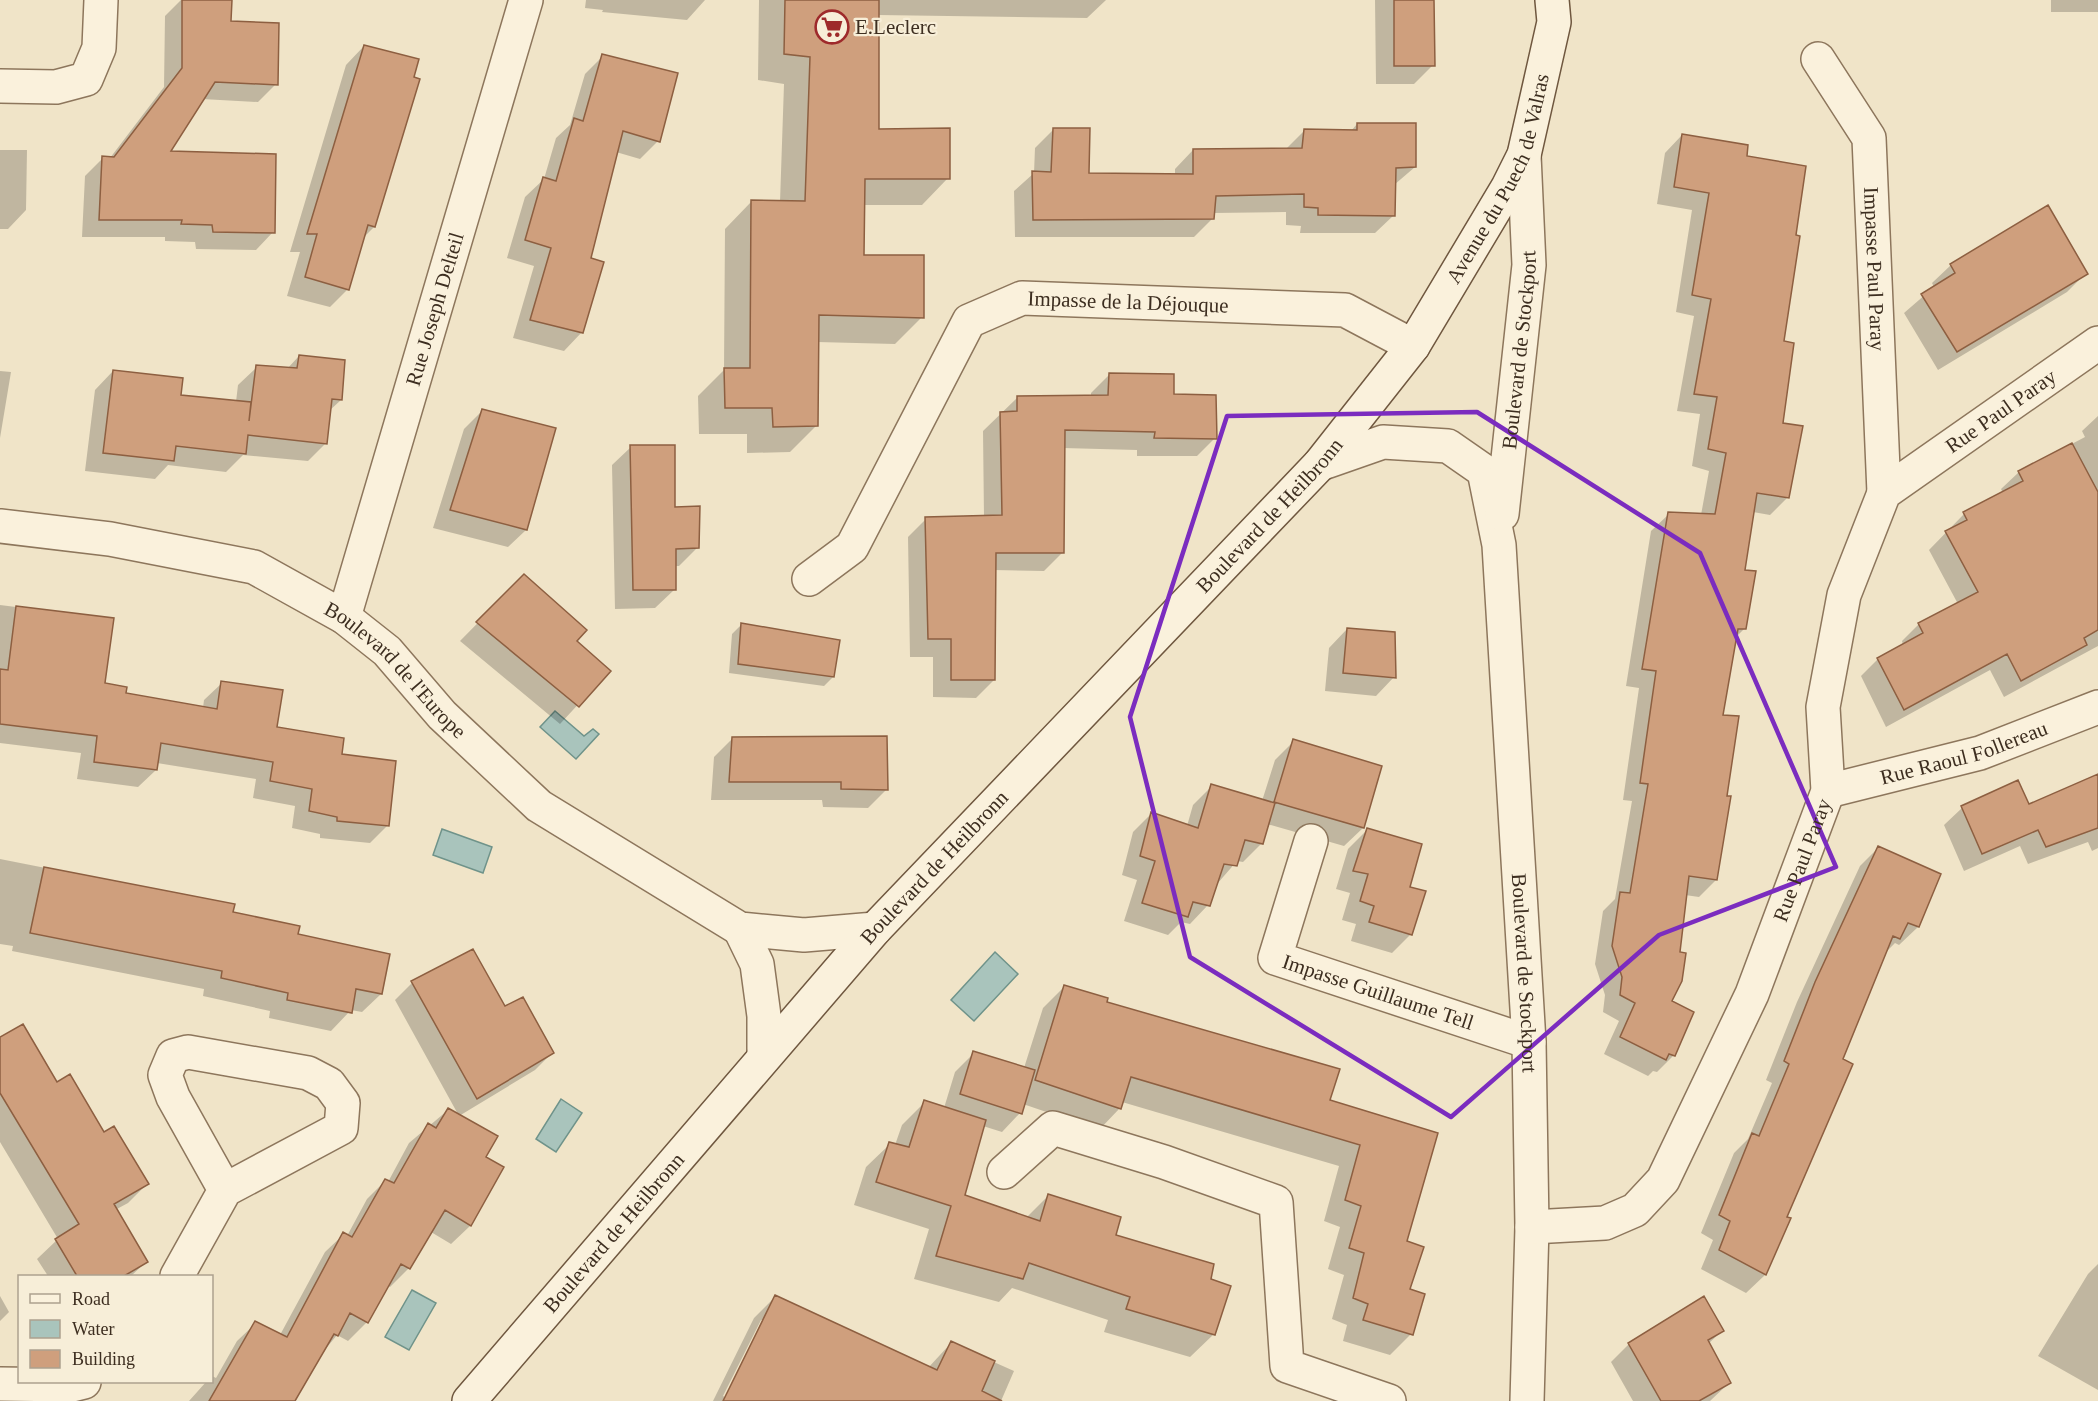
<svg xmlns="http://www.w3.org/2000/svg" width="2098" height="1401" viewBox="0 0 2098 1401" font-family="Georgia,serif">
	<rect width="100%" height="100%" fill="#f0e4c8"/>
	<path fill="#a9c4bc" stroke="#6f938a" stroke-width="1.5" d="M555,711l29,25 9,-7 6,5 -23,25 -36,-32z
		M442,829l50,18 -9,26 -50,-18z
		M995,952l23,22 -44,47 -23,-21z
		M561,1099l21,14 -26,39 -20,-13z
		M412,1290l24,13 -27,47 -24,-13z"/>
	<path fill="#0003" fill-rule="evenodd" d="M181,0h5l44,22 46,62 -18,18 -56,-3 -34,54 105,79 -17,18 -60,-1 -1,-7 -30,-1v-4h-83l3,-61 18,-18h7l54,-71 1,-71z
		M586,0h119l-18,20 -85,-8 1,-2 -18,-2z
		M759,0h347l-19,18 -209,-3v115l70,48 -26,27h-59l-1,51 60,61 -27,27 -78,-2 -1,84 -26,26 -43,1v-19h-48l-1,-38 26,-26 1,-141 26,-27h29l4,-118 -26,-4z
		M1375,0h58v65l-19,19h-38z
		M2051,0h47v12h-47z
		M364,46l10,181 -11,11 -15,51 -18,18 -43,-11 13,-44h-10l56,-187z
		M603,56l55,85 -18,18 -24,-7 -27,107 -7,73 -18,19 -51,-13 21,-72 -27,-8 18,-61 19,-18 12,-41 14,-13 15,-51z
		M1357,124l58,43 -21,18v30l-19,18h-75l1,-7 -15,-1v-13l-73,1v5l-19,19h-179l-1,-46 20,-18 1,-25 19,-19 34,46h87v-6l18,-19 93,-1 18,-18h47z
		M1682,135l63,22 37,185 -1,82 6,74 -17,17 -17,-3 -10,59 2,57 -10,10 -13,79 -6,163 -17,17 -14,-2 -15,107 4,53 -17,17 -4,-1 -5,5 -44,-22 15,-33 -16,-9 2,-17 -10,-31 8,-53 12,-12 17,-98 -9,-1 16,-112 -13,-2 25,-155 18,-17 32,1 8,-44 -17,-5 8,-52 -23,-3 17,-95 -18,-4 16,-102 -35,-6 8,-51z
		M0,150h27l-1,60 -18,19h-8z
		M1951,265l135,8 -19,19 -129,78 -34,-57 30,-26 -2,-4z
		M299,356l42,44 -12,11 -3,32 -18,18 -65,-6 -17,17 -58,-7 -13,14 -70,-8 10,-81 18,-19 67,26 56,5 2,-17 19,-18 30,2z
		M0,371l11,1 -11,66z
		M1109,375l106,63 -18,18h-60v-6l-74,-2 -1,105 -18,18 -50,-1v110l-18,18 -43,-1v-40h-23l-2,-120 18,-18 58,-2 -1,-86 35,-34 73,-1v-3z
		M482,411l44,119 -18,17 -75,-19 31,-99z
		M2098,416v230l-94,51 -14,-27 -104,57 -25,-51 17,-17 25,-14 -1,-4 17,-17 39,-20 -29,-54 35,-36 39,-21 -2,-4 18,-17 66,-35 -3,-6z
		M631,447l67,100 -19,19h-4l-1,24 -19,18 -40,1 -3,-144z
		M524,576l51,65 34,30 -49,53 -100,-83z
		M0,605l112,14 -8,65 21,10 78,14 1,-8 18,-17 54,45 64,27 47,71 -17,17 -50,-5v-4l-28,-6 3,-22 -42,-8 3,-19 -99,-16 -1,7 -18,17 -61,-8 4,-26 -81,-10z
		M741,625l92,52 -9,9 -95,-13 3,-39z
		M1347,629l47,48 -18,19 -51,-5 4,-43z
		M733,738l154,51 -19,19 -45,-1 -1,-7h-111l3,-43z
		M1294,741l69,87 -19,18 -77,-22 -5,19 -19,19 -6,-1 -20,23 -9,21 -18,19 -9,-2 -13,13 -44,-14 13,-41 -15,-5 11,-43 18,-18 36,12 6,-21 19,-19 50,15 13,-41z
		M2098,775v73l-6,3 -4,-9 -60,22 -8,-18 -56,25 -20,-46 18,-17 66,-2z
		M1367,830l41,58 3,46 -19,19 -41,-12 5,-17 -14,-4 8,-27 -14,-4 12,-40z
		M1878,848l61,27 -21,52 -19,18 -4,-2 -10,10 -44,107 -56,157 4,2 -24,56 -19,18 -45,-24 12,-29 -12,-7 33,-80 14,-14 24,-56 -6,-3 31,-78 63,-136z
		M0,859l233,46 -1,9 65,21 84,59 -19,18 -11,-2 -20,21 -62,-13 1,-7 -67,-15 1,-7 -192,-38 1,-5 -13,-2z
		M412,983l92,25 49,44 -18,18 -76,46 -64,-116z
		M1064,987l265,114 108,33 -32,108 6,92 -21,21 -47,-14 4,-16 -15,-6 12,-44 -16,-6 12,-42 -16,-6 15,-55 -217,-64 -2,6 -21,22 -76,-26 -3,9 -18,19 -19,-6 -19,70 62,22 22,-22 66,40 95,44 5,54 -24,23 -86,-25 4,-12 -96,-32 -13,14 -85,-23 15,-50 -75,-24 12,-38 24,-23 5,1 7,-20 23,-23 19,6 11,-36 19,-19 50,15 19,-60z
		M0,1039l57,45 90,100 -19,19 -13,7 31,52 -15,14h-83l-11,-17 21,-20 -58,-97z
		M448,1110l36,47 18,10 -32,59 -19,18 -20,-12 -22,36 -19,19 -3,-2 -20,37 -19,19 -11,-6 -54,66h-94l17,-19h6v-6l4,2 21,-37 19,-18 24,12 45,-83 19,-18 3,2 20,-37 19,-19 2,2 21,-39z
		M2098,1264v126l-60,-34 50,-82z
		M0,1296l9,16 -9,9z
		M776,1296l152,72 23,-25 63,28 -13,30h-288l41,-83zM761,1320h3l-38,78 -3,-2z
		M1722,1331l-14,13 21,39 -19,18h-77l-22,-39 18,-18z"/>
	<path fill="#cf9f7d" stroke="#8d5f41" stroke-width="1.5" d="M182,0h50l-1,21 48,2 -1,62 -63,-3 -44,69 105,3 -1,79 -62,-1 -1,-7 -31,-1 1,-4h-83l3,-64 12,1 68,-89z
		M785,0h94v129l71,-1v51h-85l-1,76h60v63l-105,-3 -1,111 -45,1 -1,-19h-47l-1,-40h26l1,-168 54,1 5,-144 -26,-3z
		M1394,0h40l1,66h-41z
		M364,45l55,14 -5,18 6,2 -45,148 -7,-2 -19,65 -44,-13 12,-43h-10z
		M602,54l76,19 -18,69 -37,-11 -32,127 13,4 -21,71 -53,-13 21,-72 -26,-8 18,-63 13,4 18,-63 9,3z
		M1357,123h59v44l-20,1 -1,48 -77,-1v-7l-14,-1v-13l-88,2 -2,23 -181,1 -1,-49 19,1 2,-44h37l-1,45 104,1v-25l109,-1 2,-19 53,1z
		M1682,134l66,11 -1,11 59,10 -10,69 4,1 -16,105 10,2 -11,80 20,3 -14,72 -32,-5 -12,77 11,1 -10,58h-8l-15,86 16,1 -12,80h4l-14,84 -28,-4 -9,76 6,1 -4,28 -10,20 22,11 -19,44 -6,-2 -3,6 -46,-23 15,-34 -15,-8 2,-18 -10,-31 8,-54 10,1 18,-109 -8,-1 16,-112 -14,-2 26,-157 47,2 11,-61 -18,-4 9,-52 -23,-3 17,-95 -19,-4 17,-102 -35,-6z
		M2048,205l40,69 -131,78 -36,-58 34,-21 -5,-9z
		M299,355l46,5 -3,40 -10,-1 -5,45 -79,-9 -2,19 -70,-8 -2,15 -71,-8 10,-83 70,8 -2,17 70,7 -2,19 7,-56 41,3z
		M1109,373l65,1v20l42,1 1,44 -63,-1 1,-6 -90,-2 -1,123h-68l-1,127h-44v-41h-23l-3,-122 77,-2 -2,-103 17,-1v-15l91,-1z
		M482,409l74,19 -29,102 -77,-20z
		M2072,443l26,49v138l-14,8 3,7 -66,36 -14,-27 -103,56 -27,-52 46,-25 -5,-10 60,-31 -33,-61 22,-11 -4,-8 60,-31 -5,-10z
		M630,445h45v62l25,-1 -1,42 -23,1v41h-43z
		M524,574l63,56 -10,11 34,30 -32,36 -103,-85z
		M16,606l98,12 -9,65 22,4 -1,6 91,16 4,-28 62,9 -6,37 67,11 -2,16 54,7 -7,65 -52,-5v-4l-28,-6 3,-22 -42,-8 3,-19 -112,-19 -4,27 -63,-8 3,-26 -97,-12v-55l8,1z
		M741,623l99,17 -6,37 -96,-13z
		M1347,628l48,4 1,46 -53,-5z
		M887,736l1,54 -47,-1v-7h-112l3,-45z
		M1293,739l89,27 -18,62 -90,-26z
		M2098,774v54l-52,19 -8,-17 -56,24 -21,-48 57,-26 11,24z
		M1211,784l64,19 -12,41 -18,-4 -8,26 -13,-2 -14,42 -17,-4 -5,15 -46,-14 13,-42 -15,-5 11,-44 47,16z
		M1367,828l55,16 -12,43 16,4 -14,44 -43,-13 5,-16 -14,-5 8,-27 -15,-3z
		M1878,846l63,28 -22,53 -11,-4 -8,16 -7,-3 -50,123 10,5 -66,153 4,1 -25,57 -47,-25 11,-29 -11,-6 33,-82 7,3 30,-72 -5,-3 31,-79z
		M44,867l191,37 -2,8 67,14 -2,8 92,20 -8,40 -26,-5 -4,24 -65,-13 1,-7 -67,-15 1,-7 -192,-38z
		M473,949l32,57 18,-9 31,56 -77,46 -66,-118z
		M1064,985l44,13 -1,4 233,67 -10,31 108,33 -31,108 17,6 -14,42 15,5 -12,41 -50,-15 5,-16 -15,-6 11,-45 -15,-5 12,-42 -16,-6 15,-55 -229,-68 -10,32 -86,-29z
		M23,1024l34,58 13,-8 34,58 10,-6 35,58 -35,20 34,58 -24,14h-47l-22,-37 24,-15 -79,-131v-56z
		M973,1051l62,19 -13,44 -62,-20z
		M924,1100l62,20 -21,75 75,26 8,-27 73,23 -5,18 98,29 -3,15 20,7 -16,49 -89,-26 4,-12 -101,-34 -6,16 -87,-23 15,-50 -75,-24 13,-40 20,5z
		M448,1108l50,28 -12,21 18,10 -33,59 -26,-16 -35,59 -9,-5 -33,59 -18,-10 -12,23 -4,-2 -39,67h-86l46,-80 32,16 56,-105 9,5 33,-58 9,4 34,-60 8,5z
		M775,1295l162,75 14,-29 44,20 -13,30 20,10h-279z
		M1704,1296l20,35 -16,9 23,43 -32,18h-38l-33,-58z"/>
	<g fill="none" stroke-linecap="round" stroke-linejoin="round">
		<g stroke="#8d765c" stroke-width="36">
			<g id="street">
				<path id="s1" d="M1818,59l51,79 15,355"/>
				<path d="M0,86l56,1 30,-8 13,-31 2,-48"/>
				<path id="s2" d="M1320,464l63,-22 65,4 36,25 15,74 30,497 3,185 -5,174"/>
				<path id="s3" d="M1502,514l27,-249 -5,-110"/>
				<path id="s4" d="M0,526l110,13 144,28 90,50 43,34 55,64 97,91 201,123 64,6 71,-6"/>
				<path id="s5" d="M809,579l43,-32 117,-226 53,-23 323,12 68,36"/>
				<path id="s6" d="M344,617l182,-617"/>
				<path id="s7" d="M1828,791l152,-38 118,-46"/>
				<path id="s8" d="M1311,841l-36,117 254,84"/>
				<path d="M740,929l17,35 7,52v41"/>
				<path d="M1004,1172l49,-44 111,34 112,40 11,164 102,35"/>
				<path id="s9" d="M1532,1227l73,-4 30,-13 28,-30 89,-186 76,-203 -5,-84 21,-112 40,-102 214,-150"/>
				<path d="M177,1276l48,-86 116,-62 2,-25 -14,-19 -21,-11 -120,-21 -15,4 -8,19 8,22 52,93"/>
				<path d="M0,1384l72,1 12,-3"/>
			</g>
		</g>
		<g stroke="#6f573f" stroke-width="36">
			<g id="secondary">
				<path id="s10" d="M469,1401l406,-472 445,-465 93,-118 95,-159 16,-32 30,-133 -2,-22"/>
			</g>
		</g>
		<use href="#street" stroke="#faf1dc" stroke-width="33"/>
		<use href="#secondary" stroke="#faf1dc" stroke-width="33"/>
	</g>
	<path fill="none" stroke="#7b2cbf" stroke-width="4.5" stroke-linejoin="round" d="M1477,412l223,141 136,314 -177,68 -208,182 -261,-160 -60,-240 97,-301z"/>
	<defs>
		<g id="supermarket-ring" transform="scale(1.725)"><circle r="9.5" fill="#f7eed8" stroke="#9e2a2b" stroke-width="1.5"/><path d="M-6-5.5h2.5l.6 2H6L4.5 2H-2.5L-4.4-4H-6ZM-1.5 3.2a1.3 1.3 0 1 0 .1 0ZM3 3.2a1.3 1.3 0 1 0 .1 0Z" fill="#9e2a2b"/></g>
	</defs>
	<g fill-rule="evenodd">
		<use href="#supermarket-ring" x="832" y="27"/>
	</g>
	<g text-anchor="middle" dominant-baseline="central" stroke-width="4.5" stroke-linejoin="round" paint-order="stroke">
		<g font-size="21" fill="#3d2e20" stroke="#f7eed8" text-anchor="start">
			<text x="855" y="27">E.Leclerc</text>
		</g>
		<g font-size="21" fill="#3d2e20" stroke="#f7eed8">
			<text stroke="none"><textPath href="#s10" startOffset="1606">Avenue du Puech de Valras</textPath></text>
			<text stroke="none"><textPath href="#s1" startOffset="225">Impasse Paul Paray</textPath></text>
			<text stroke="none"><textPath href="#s5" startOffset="472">Impasse de la Déjouque</textPath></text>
			<text stroke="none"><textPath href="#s6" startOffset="321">Rue Joseph Delteil</textPath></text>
			<text stroke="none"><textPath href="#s3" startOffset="165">Boulevard de Stockport</textPath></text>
			<text stroke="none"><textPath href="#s9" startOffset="1020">Rue Paul Paray</textPath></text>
			<text stroke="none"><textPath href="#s10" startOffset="1194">Boulevard de Heilbronn</textPath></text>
			<text stroke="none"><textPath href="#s4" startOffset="434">Boulevard de l'Europe</textPath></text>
			<text stroke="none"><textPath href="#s7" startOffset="141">Rue Raoul Follereau</textPath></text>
			<text stroke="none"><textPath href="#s9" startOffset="496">Rue Paul Paray</textPath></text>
			<text stroke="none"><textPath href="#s10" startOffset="708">Boulevard de Heilbronn</textPath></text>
			<text stroke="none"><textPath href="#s2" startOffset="680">Boulevard de Stockport</textPath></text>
			<text stroke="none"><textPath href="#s8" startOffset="231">Impasse Guillaume Tell</textPath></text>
			<text stroke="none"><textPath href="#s10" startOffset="222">Boulevard de Heilbronn</textPath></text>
		</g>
	</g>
	<rect x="18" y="1275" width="195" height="108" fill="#f7eed8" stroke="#ada18e" stroke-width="1.5"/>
	<rect x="30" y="1294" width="30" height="9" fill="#faf1dc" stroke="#ada18e" stroke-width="1.5"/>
	<text x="72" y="1305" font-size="18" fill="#3d2e20">Road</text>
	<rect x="30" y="1320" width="30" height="18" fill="#a9c4bc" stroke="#ada18e" stroke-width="1.5"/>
	<text x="72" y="1335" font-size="18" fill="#3d2e20">Water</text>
	<rect x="30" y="1350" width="30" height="18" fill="#cf9f7d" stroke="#ada18e" stroke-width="1.5"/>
	<text x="72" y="1365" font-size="18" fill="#3d2e20">Building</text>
</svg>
